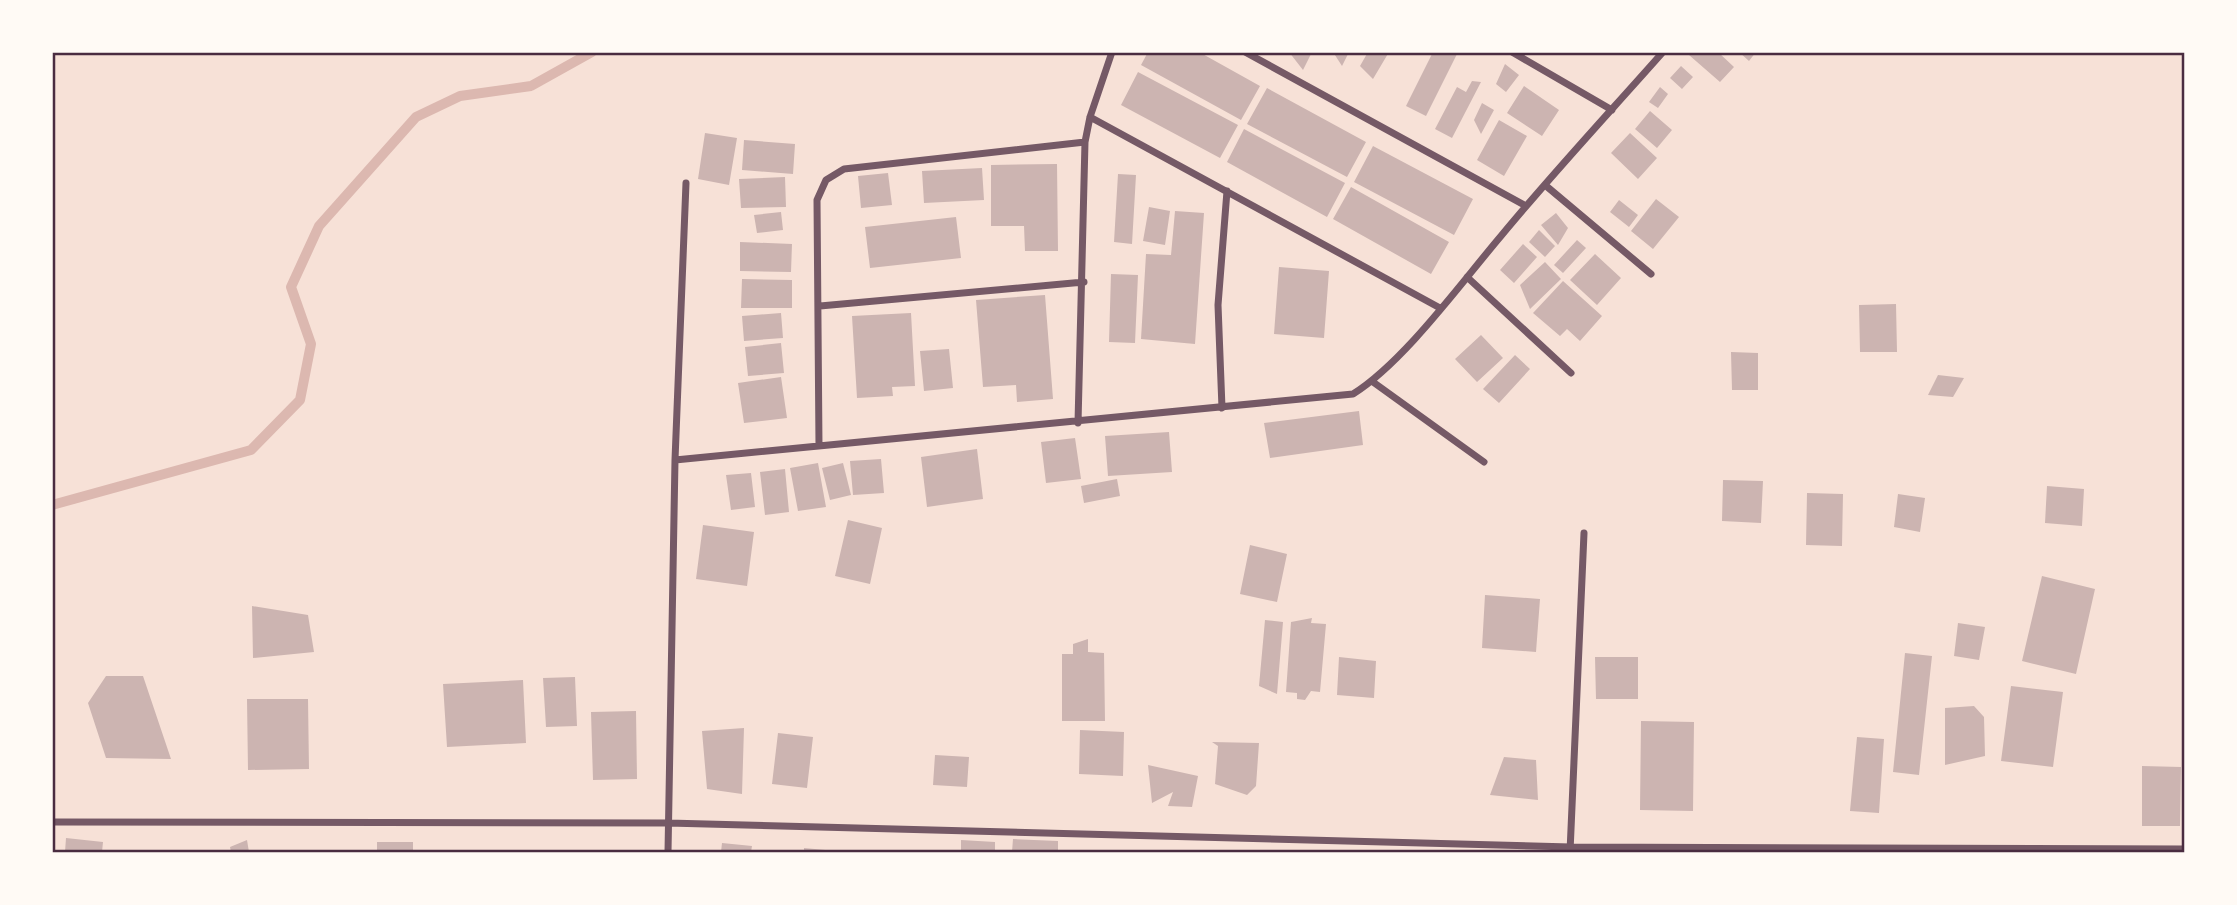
<svg xmlns="http://www.w3.org/2000/svg" width="2237" height="905" viewBox="0 0 2237 905" font-family="Signika,sans-serif">
	<rect width="100%" height="100%" fill="#f7e1d7"/>
	<g fill="none" stroke-linecap="round" stroke-linejoin="round">
		<path stroke="#dcb8b0" stroke-width="10" d="M52,505l199,-55 49,-50 11,-56 -20,-57 28,-61 97,-109 44,-21 71,-10 61,-34"/>
	</g>
	<path fill="#ccb4b1" d="M1148,52h51l61,34 -19,34 -100,-55z
		M1289,52h23l-9,18z
		M1333,52h16l-7,14z
		M1368,52h21l-16,27 -13,-13z
		M1433,52h25l-32,64 -20,-10z
		M1691,52h27l16,15 -14,15 -31,-27z
		M1739,52h17l-7,9z
		M1505,64l14,11 -13,17 -10,-8z
		M1681,66l12,11 -11,12 -12,-11z
		M1138,72l100,53 -18,33 -99,-53z
		M1472,81l9,1 -29,56 -17,-9 22,-42 9,5z
		M1524,86l35,24 -17,26 -35,-23z
		M1660,87l8,7 -10,14 -9,-6z
		M1267,88l99,54 -19,35 -100,-53z
		M1482,103l12,7 -13,24 -7,-14z
		M1650,111l22,19 -15,18 -22,-19z
		M1499,120l28,16 -23,40 -27,-16z
		M1244,129l101,54 -18,34 -100,-55z
		M705,133l32,5 -8,47 -31,-6z
		M1630,133l27,25 -19,21 -27,-26z
		M744,140l51,4 -2,30 -51,-4z
		M1373,146l100,53 -19,36 -100,-53z
		M1057,164l1,87h-33l-1,-25h-33v-61z
		M982,168l2,32 -60,3 -2,-32z
		M888,173l4,32 -31,3 -3,-32z
		M1118,174l18,1 -4,69 -18,-2z
		M785,177l1,30 -45,1 -2,-29z
		M1351,187l98,55 -18,32 -98,-55z
		M1656,199l23,18 -26,32 -22,-18z
		M1619,200l19,15 -9,12 -19,-15z
		M1149,207l21,4 -5,34 -22,-4z
		M1175,211l29,2 -9,131 -54,-5 5,-85 25,1z
		M781,212l2,18 -26,3 -3,-18z
		M1556,213l12,15 -10,17 -17,-20z
		M956,217l5,41 -91,10 -5,-41z
		M1539,230l16,16 -10,11 -16,-15z
		M1577,240l9,8 -23,25 -9,-8z
		M740,242l52,2 -1,28 -51,-1z
		M1523,244l14,13 -23,26 -14,-13z
		M1595,254l26,24 -24,27 -27,-25z
		M1545,262l16,17 -31,30 -10,-24z
		M1279,267l50,4 -5,67 -50,-4z
		M1111,274l27,1 -3,68 -26,-1z
		M742,279l50,1v28h-51z
		M1563,281l39,35 -22,25 -13,-12 -7,7 -27,-23z
		M1045,295l8,104 -36,3 -1,-17 -33,2 -7,-87z
		M1896,304l1,48h-37l-1,-47z
		M781,313l2,25 -39,3 -2,-25z
		M911,313l4,73 -23,1 1,9 -36,2 -5,-82z
		M1481,335l22,23 -26,24 -22,-23z
		M781,343l3,30 -36,3 -3,-29z
		M949,349l4,39 -29,3 -4,-40z
		M1731,352l27,1v37h-26z
		M1515,355l15,14 -31,34 -16,-14z
		M1938,375l26,3 -11,19 -25,-2z
		M781,377l6,41 -43,5 -6,-40z
		M1359,411l4,34 -93,13 -6,-35z
		M1169,432l3,40 -64,4 -3,-40z
		M1075,438l6,41 -35,4 -5,-41z
		M977,449l6,50 -56,8 -6,-50z
		M881,459l3,34 -31,2 -3,-34z
		M818,463l8,44 -28,4 -8,-43z
		M843,463l8,32 -21,5 -8,-32z
		M785,469l4,43 -24,3 -5,-43z
		M751,473l4,34 -24,3 -5,-35z
		M1117,479l3,17 -36,7 -3,-17z
		M1723,480l40,1 -2,42 -39,-2z
		M2047,486l37,3 -2,37 -37,-3z
		M1807,493l36,1 -1,52 -36,-1z
		M1898,494l27,4 -5,34 -26,-5z
		M848,520l34,8 -12,56 -35,-8z
		M703,525l51,7 -7,54 -51,-7z
		M1250,545l37,9 -10,48 -37,-8z
		M2042,576l53,13 -19,85 -54,-13z
		M1485,595l55,4 -4,53 -54,-4z
		M252,606l56,9 6,37 -61,6z
		M1312,618l-1,5 15,1 -6,68 -9,-1 -6,9 -8,-1v-6l-11,-1 5,-70z
		M1265,620l18,2 -6,72 -18,-8z
		M1958,623l27,4 -6,33 -25,-4z
		M1088,639v13l16,1 1,68h-43v-67h11v-10z
		M1905,653l27,3 -13,119 -26,-3z
		M1339,657l37,4 -2,37 -37,-3z
		M1595,657h43v42h-42z
		M106,676h37l28,83 -65,-1 -18,-55z
		M575,677l2,49 -31,1 -3,-49z
		M523,680l3,63 -79,4 -4,-63z
		M2011,686l52,6 -10,75 -52,-6z
		M247,699h61l1,70 -61,1z
		M1974,706l10,11 1,39 -40,9v-57z
		M636,711l1,68 -44,1 -2,-68z
		M1641,721l53,1 -1,89 -53,-1z
		M744,728l-2,66 -35,-5 -5,-58z
		M1080,730l44,2 -1,44 -44,-2z
		M778,733l35,4 -6,51 -35,-4z
		M1857,737l27,2 -5,74 -29,-2z
		M1212,742l47,1 -3,43 -9,9 -32,-11 3,-38z
		M935,755l34,2 -2,30 -34,-2z
		M1504,757l32,3 2,40 -48,-5z
		M1148,765l50,11 -6,31 -24,-1 5,-14 -21,11z
		M2142,766l39,1 -1,59h-38z
		M66,838l37,4 -1,10h-37z
		M1013,839l45,2v11h-46z
		M247,840l2,12h-18l-1,-5z
		M961,840l34,2v10h-34z
		M377,842h36v10h-36z
		M722,843l30,3 -1,6h-30z
		M804,848l32,3v1h-32z"/>
	<g fill="none" stroke-linecap="round" stroke-linejoin="round">
		<path stroke="#755966" stroke-width="7" d="M1245,52l281,154
			M1512,52l100,58
			M1090,117l350,191
			M1545,185l106,89
			M1467,277l104,96
			M820,306l264,-24
			M1373,382l111,80
			M1222,408l-4,-103 9,-114
			M1078,423l7,-281 5,-25 22,-65
			M819,446l-2,-246 9,-20 18,-11 241,-27
			M675,460l678,-66c51,-32 108,-111 148,-158 52,-63 108,-123 162,-184
			M52,822l616,1 903,24 613,2
			M668,852l7,-392 11,-277
			M1570,852l14,-319"/>
	</g>
	<rect width="2237" height="905" fill="none" stroke="#fffaf5" stroke-width="108"/>
	<rect x="54" y="54" width="2129" height="797" fill="none" stroke="#4a2c40" stroke-width="2.5"/>
</svg>
